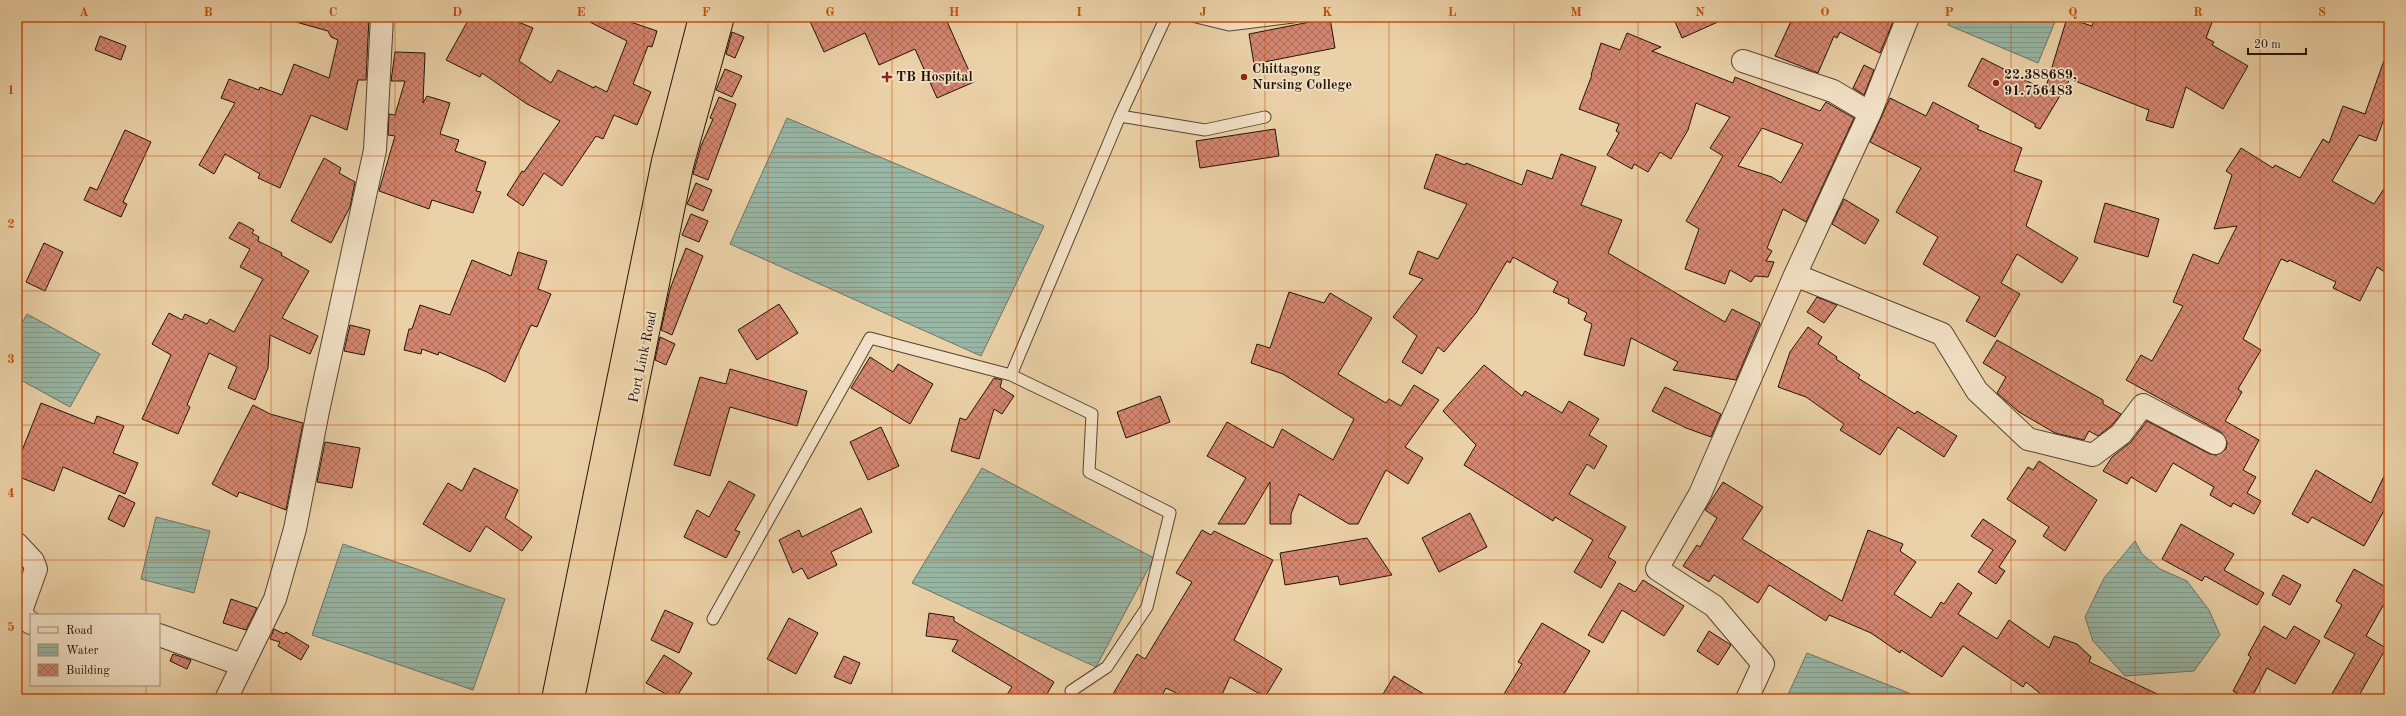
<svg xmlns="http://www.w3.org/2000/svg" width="2406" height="716" viewBox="0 0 2406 716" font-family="'Old Standard TT',serif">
	<defs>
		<pattern id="water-rules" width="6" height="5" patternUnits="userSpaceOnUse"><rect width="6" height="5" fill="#98b7a6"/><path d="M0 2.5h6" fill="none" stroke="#839c8d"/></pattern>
		<pattern id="building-cross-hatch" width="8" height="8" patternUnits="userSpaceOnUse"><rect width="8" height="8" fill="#d38670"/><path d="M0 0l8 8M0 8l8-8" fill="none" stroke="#ab6c5a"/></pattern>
	</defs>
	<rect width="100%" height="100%" fill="#ebd1a7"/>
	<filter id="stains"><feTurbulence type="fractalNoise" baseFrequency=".005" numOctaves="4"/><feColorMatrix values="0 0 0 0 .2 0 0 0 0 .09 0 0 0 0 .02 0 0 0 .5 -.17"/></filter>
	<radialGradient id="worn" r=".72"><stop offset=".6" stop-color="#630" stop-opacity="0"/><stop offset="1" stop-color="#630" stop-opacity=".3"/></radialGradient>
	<path fill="url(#water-rules)" stroke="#6a7567" d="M1951,17h106l-19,46 -90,-38z
		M787,118l257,108 -63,130 -251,-112z
		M27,314l73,40 -30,53 -53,-29v-46z
		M982,468l172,90 -58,109 -184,-84z
		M156,517l54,14 -16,62 -53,-14z
		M2135,541l7,13 18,15 27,12 22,29 11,25 -26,36 -69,5 -32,-35 -8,-24 19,-39z
		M343,544l162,55 -32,91 -161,-55z
		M1807,653l117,46h-138z"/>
	<path fill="url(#building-cross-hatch)" stroke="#241308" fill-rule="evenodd" d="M297,17h72l-3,63h-8l-11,50 -36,-15 -31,73 -22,-10 2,-4 -35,-20 -11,20 -15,-9 36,-62 -14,-5 8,-19 30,11 1,-3 22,8 12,-31 35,14 9,-38 -7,-3 -3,-6 -32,-9z
		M470,17h36l27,11 -14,33 32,22 7,-13 36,18 1,-2 12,6 20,-51 -47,-24h36l41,14 -5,16 -4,-1 -15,38 18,8 -14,33 -23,-10 -11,24 -7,-3 -34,50 -18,-13 -21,33 -16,-11 15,-24 2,1 36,-51 -33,-17 -45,-31 -2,4 -34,-17z
		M808,17h137l29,65 -37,16 -22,-49 -36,16 -14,-32 -41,19z
		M1673,17h56l-47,21z
		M1793,17h102l-15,36 -40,-21 -3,6 -3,-2 -16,37 -43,-17z
		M2095,17h119l-8,21 8,4 -2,3 36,21 -25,43 -37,-22 -13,41 -27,-8 3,-10 -79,-31 -30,50 -5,-2v-3l-67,-38 14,-28 63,32 22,-72 25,8z
		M1330,18l5,30 -81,16 -5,-30z
		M732,32l12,5 -9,21 -9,-4z
		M1627,33l34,14 -9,4 81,32 2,-6 85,34 6,-9 28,16 -48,104 -23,-13 -16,39 5,3 -6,10 8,1 -6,15 -13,-1 -4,6 -21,-12 -5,14 -40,-15 14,-40 -13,-8 37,-65 -13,-8 20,-31 -34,-14 -8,27 -17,29 -11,-7 -12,20 -14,-8 -2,5 -25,-14 12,-22 -3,-2 3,-7 -40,-15 13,-34h-1l10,-32 19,7zM1762,128l41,16 -22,39 -9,-6 -34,-11z
		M100,36l26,10 -5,14 -26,-10z
		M395,52l30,1 -2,50 4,-7 23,7 -10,31 19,6 -4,11 31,11 -10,29 5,1 -8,21 -41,-13 -3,9 -50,-18 16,-55 -7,-1 1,-21 6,1 10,-34h-14z
		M2387,52h2v53l-13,36 -17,-6 -27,46 42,23 15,-23v94l-12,-8 -17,34 -27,-13 3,-6 -47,-22 -1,2 -7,-3 -38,80 18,11 -23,39 4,3 -17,29 34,19 -16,30 13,7 -9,16 14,8 -7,13 -21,-11 -2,4 -21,-12 4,-8 -41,-24 -17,29 -25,-15 -4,7 -24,-13 9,-14 19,-15 16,-21 63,33 6,1 10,-6 1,-7 -6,-10 -95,-52 15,-25 11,6 31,-55 -10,-4 20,-48 25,10 19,-38 -23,3 18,-54 -6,-4 15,-23 32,20 2,-3 25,13 23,-39 6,4 14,-37 22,8z
		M1864,65l10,5 -10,25 -11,-7z
		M725,69l17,7 -10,21 -16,-7z
		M719,97l17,7 -28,76 -15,-6 8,-28 12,-27 -3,-1z
		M1890,98l36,18 7,-14 46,24 -2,3 45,19 -8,23 28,10 -16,45 52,32 -16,25 -45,-29 -16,29 19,11 -25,43 -29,-16 14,-24 -57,-33 15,-27 -42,-25 25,-44 -51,-26z
		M1275,129l4,27 -79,12 -4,-27z
		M125,130l26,12 -28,60 4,2 -6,13 -37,-17 6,-13 7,3z
		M1436,154l29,11 1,-2 56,22 5,-15 25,9 9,-25 35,13 -15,38 41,15 -14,33 117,69 7,-13 28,14 -24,57 -63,-10 5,-8 -47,-24 -7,28 -40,-11 8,-31 -8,-4 3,-7 -19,-10 1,-4 -16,-7 5,-10 -45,-25 -3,6 -3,-2 -31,52 -32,39 -6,-5 -16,27 -20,-12 15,-26 -24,-19 30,-38 -14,-5 9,-23 20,8 29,-55 -43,-16z
		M324,158l17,10 -2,5 16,9 -5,25 -19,36 -40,-22z
		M696,183l16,7 -9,21 -16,-7z
		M1844,199l35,21 -14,24 -33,-20z
		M2105,203l54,16 -11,38 -54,-15z
		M691,214l17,7 -9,21 -17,-7z
		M239,222l15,8 -2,3 7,4 -1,4 24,12 -1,2 28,16 -27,47 36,18 -8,18 -40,-19 -2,33 -13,32 -27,-12 9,-21 -28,-14 -22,52 3,2 -12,27 -36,-15 29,-64 -19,-11 17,-31 13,7 3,-6 22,10 3,-5 24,13 29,-53 -23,-12 10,-18 -21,-11z
		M44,243l19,9 -18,39 -19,-9z
		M686,248l17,8 -31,79 -11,-5 9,-41z
		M518,252l29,9 -9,28 13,5 -14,33 -6,-2 -26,57 -18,-10 -48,-20 -1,3 -16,-6 -1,5 -17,-4 5,-21h3l8,-24 30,10 22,-55 39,16z
		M1289,292l35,11 6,-10 42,25 -34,56 48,29 3,-4 12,7 13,-21 25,15 -34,47 18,11 -15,26 -22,-14 -28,54h-9l-50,-30 -8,20v10h-21v-42l-25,42h-27l28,-46 -39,-22 20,-34 46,26 9,-19 51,31 21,-41 -71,-45 -32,-11 6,-19 13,4z
		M1817,297l20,8 -13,18 -17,-11z
		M779,304l19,29 -41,27 -19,-30z
		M350,325l20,5 -6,25 -20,-4z
		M1808,327l14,10 -4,7 19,13 -1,2 24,16 -2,3 57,36 2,-3 40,25 -13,21 -46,-30 -18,28 -40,-25 4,-6 -38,-27 -28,-10 12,-35z
		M660,337l15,7 -9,21 -11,-5z
		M1997,340l106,60v4l18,10 -9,11 -14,11 -9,-5 -5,9 -29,-7 -36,-21 -22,-19 9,-16 -23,-14z
		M870,357l23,15 5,-8 35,20 -23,40 -59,-36z
		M1484,365l38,31 3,-5 37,22 7,-12 30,18 -10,16 18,11 -13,23 -7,-5 -18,30 57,33 -18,30 8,5 -15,26 -27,-16 19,-32 -38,-23 -2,4 -89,-56 12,-20 -33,-34z
		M730,369l77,22 -10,35 -67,-19 -20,69 -36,-11 26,-88 26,7z
		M994,378l8,2 -2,7 14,9 -12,18 -8,-5 -15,50 -28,-8 9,-33 6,2z
		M1665,387l56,27 -10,23 -25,-9 -34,-17z
		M1160,396l10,26 -44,16 -9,-26z
		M41,403l53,21 3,-8 27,10 -11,27 25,10 -13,31 -62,-27 -9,24 -37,-15v-13z
		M253,405l17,9 33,9 -17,87 -47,-18 -2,5 -25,-13z
		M881,427l18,39 -31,14 -18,-38z
		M325,442l35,6 -8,40 -35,-6z
		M2039,461l58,39 -32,51 -22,-15 6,-9 -42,-28 21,-32 5,3z
		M2389,466v36l-25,44 -52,-29 -4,6 -16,-9 24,-44 55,33z
		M474,468l44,22 -13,28 27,19 -10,14 -36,-25 -16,26 -47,-28 25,-41 14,8z
		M729,481l26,14 -20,35 5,2 -14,26 -42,-21 13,-27 12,7z
		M1723,482l40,25 -21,32 100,62 26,-71 35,14 -3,7 16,11 -22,32 37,24 10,-16 3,2 14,-21 14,10 -14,21 39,25 12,-19 40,28 5,-12 23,8 14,13 -2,5 79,37h-121l-21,-17 -3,5 -60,-41 -21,31 -41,-27 -1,3 -29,-20 -42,-18 -3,6 -57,-36 -11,18 -44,-28 -5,7 -26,-16 14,-21 3,2 17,-29 -12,-8z
		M119,495l16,8 -11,24 -16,-8z
		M861,508l11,24 -41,20 6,13 -29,14 -6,-11 -9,5 -14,-33 20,-10 3,7z
		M1470,513l17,34 -48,25 -17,-34z
		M1983,519l33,22 -17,26 6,4 -9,13 -18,-12 15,-22 -22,-14z
		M2181,524l53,30 -10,16 40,23 -7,12 -52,-29 -3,5 -40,-22z
		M1202,530l9,5 3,-4 59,29 -39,80 48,29 -17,28 -35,-20 -10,22h-32l-22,-11 -6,11h-50l27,-45 8,5 47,-77 -16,-9z
		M1367,538l25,37 -52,10 -2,-9 -53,9 -5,-32z
		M2354,569l35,20v6l-23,41 20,12 -29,51h-28l26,-45 -31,-17 18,-32 -6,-4z
		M2283,575l18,10 -11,20 -18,-10z
		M1643,580l41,26 -20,30 -42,-26 -19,33 -15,-8 31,-52 16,9z
		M231,599l26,9 -11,22 -23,-7z
		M665,610l28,13 -14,30 -28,-13z
		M929,613l25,4v4l100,61 -10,17h-40l8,-12 -60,-36 6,-11 -32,-4z
		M789,618l29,15 -22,41 -29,-15z
		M1542,623l48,28 -29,48h-60l21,-35 -4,-2z
		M2264,626l22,13 8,-13 26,15 -25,43 -28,-16 -16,31h-2l-16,-8 18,-34 -3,-2z
		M274,629l10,5 2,-2 23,14 -8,14 -23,-14 2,-4 -10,-3z
		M1709,631l22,14 -13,20 -21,-14z
		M173,654l18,6 -4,9 -17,-8z
		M664,655l28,18 -17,26 -29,-16z
		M844,656l16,7 -9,21 -17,-7z
		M1394,676l38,23h-52z"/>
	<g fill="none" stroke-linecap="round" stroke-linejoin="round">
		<g stroke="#564230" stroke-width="13">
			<path id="lane" d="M1196,17l33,8 64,-8
				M1120,116l85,14 60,-13
				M1011,375l109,-259 46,-99
				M713,619l157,-281 141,37 81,39 -3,58 81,41 -23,94 -40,60 -36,24"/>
		</g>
		<g stroke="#564230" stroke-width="24">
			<path id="street" d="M1743,61l90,30 37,22
				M1795,275l147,59 35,57 51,48 65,16 28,-21 22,-29 72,38
				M17,544l16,17 3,8 -15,42 5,9 5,3
				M159,635l83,30
				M226,699l49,-100 20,-70 23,-118 57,-261 7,-133
				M1747,699l16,-35 -49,-58 -57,-37 43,-75 95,-219 75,-162 38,-96"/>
		</g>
		<g stroke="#241308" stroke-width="24">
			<path id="highway" d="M553,699l110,-538 37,-144
				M573,699l109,-533 41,-149"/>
		</g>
		<use href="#lane" stroke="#f2e1c6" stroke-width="11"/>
		<use href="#street" stroke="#f2e1c6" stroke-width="22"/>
		<use href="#highway" stroke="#ebd1a7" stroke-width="22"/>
	</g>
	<path fill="none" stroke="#cb4e0b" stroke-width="1" stroke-opacity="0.55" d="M146,17v598M271,17v682M395,17v682M519,17v682M644,17v682M768,17v682M892,17v682M1017,17v682M1141,17v682M1265,17v682M1389,17v682M1514,17v682M1638,17v682M1762,17v682M1887,17v682M2011,17v682M2135,17v682M2260,17v682M17,156h2372M17,291h2372M17,425h2372M17,560h2372M146,685v14"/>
	<g fill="#8f2418" stroke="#f2e1c6" stroke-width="1.5">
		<path d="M885 71h4v4h4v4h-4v4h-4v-4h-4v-4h4z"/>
		<circle cx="1244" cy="77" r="4"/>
		<circle cx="1996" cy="83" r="4"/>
	</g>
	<g text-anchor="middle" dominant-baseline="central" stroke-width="3.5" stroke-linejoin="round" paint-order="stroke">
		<g font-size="14" font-weight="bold" fill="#241308" stroke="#f2e1c6" text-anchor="start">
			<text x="1252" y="69">Chittagong<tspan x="1252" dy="16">Nursing College</tspan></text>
			<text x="2004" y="75">22.388689,<tspan x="2004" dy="16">91.756483</tspan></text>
			<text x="896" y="77">TB Hospital</text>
		</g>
		<g font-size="14" fill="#241308" stroke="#f2e1c6">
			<text transform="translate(643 357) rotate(-78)">Port Link Road</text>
		</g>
	</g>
	<rect width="2406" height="716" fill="none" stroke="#ebd1a7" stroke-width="44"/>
	<rect x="30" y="614" width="130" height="72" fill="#f2e1c6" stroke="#a08f7a"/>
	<rect x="38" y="627" width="20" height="6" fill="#f2e1c6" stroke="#a08f7a"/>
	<text x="66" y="634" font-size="12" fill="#241308">Road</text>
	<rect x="38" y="644" width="20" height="12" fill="url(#water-rules)" stroke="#a08f7a"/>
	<text x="66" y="654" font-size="12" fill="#241308">Water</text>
	<rect x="38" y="664" width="20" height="12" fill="url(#building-cross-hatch)" stroke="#a08f7a"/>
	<text x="66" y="674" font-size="12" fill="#241308">Building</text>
	<path d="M2248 48v6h58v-6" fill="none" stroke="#241308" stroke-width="2"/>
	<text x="2254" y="48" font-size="12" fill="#241308" stroke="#f2e1c6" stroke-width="3" paint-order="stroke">20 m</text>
	<rect x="22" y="22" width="2362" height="672" fill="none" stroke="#cb4e0b" stroke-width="1.5"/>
	<g font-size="13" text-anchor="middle" font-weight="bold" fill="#cb4e0b">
		<text x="84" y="16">A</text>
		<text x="208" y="16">B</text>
		<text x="333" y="16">C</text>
		<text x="457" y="16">D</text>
		<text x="581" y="16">E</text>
		<text x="706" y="16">F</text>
		<text x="830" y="16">G</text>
		<text x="954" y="16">H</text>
		<text x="1079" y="16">I</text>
		<text x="1203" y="16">J</text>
		<text x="1327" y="16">K</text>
		<text x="1452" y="16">L</text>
		<text x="1576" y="16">M</text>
		<text x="1700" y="16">N</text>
		<text x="1825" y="16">O</text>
		<text x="1949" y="16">P</text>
		<text x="2073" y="16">Q</text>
		<text x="2198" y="16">R</text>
		<text x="2322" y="16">S</text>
		<text x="11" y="94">1</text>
		<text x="11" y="228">2</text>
		<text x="11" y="363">3</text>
		<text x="11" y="497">4</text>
		<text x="11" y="631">5</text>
	</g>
	<rect width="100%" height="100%" filter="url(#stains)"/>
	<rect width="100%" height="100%" fill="url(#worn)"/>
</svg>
